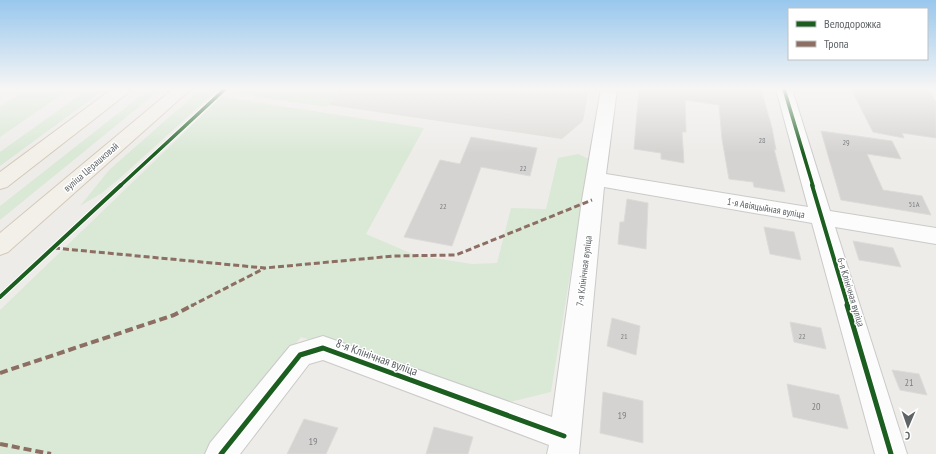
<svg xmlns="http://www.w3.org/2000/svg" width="936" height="454" viewBox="0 0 936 454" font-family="'PT Sans Narrow',sans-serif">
	<rect width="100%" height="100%" fill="#eeece9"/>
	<path fill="#dfdcd9" d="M296,89h293l-6,32 -21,18 -274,-40z"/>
	<path fill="#dae8d6" d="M28,89h42l-70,48v-31z
		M88,89h17l-105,77v-14z
		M149,89h12l-161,131v-14z
		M201,89h17l-99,90 -17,14 -22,13 29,-36z
		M230,89h112l-15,18 -101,-15z
		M221,97l203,31 -58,106 49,21 57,9 25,-1 14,-55 35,1 12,-51 20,-4 11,5 -38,233 -41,10 -209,-65 -94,117h-207v-144z"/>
	<path fill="#d5d3d2" stroke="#dddbd8" d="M639,89h122l11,39 4,22 -2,-1 11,43 -31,-5 -1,-5 -24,-3 -7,-40 -3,-34 -34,-5 1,32h-4l2,31 -23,-4v-6l-27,-4z
		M851,89h77l8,13v36l-34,-5 2,5 -31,-6z
		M821,131l71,10 9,18 -34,-5 16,36 39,6 9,19 -90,-15z
		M471,137l66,11 -7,28 -49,-9 -29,79 -48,-9 36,-77 20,4z
		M627,199l21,4 -2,46 -28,-5 2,-22h4z
		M764,227l30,5 7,28 -31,-6z
		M853,241l40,7 8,19 -42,-7z
		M612,318l28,8 -4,29 -29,-9z
		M790,322l31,6 5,21 -32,-7z
		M892,370l27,4 8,21 -27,-5z
		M787,384l52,11 9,34 -55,-12z
		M603,392l40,9v42l-43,-10z
		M304,419l34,9 -12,26h-39z
		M434,427l39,10 -5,17h-42z"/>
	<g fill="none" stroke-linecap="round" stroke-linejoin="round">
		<g stroke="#cacac9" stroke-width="2">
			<path id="minor" d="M601,89h16l-11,85 202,33 -32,-118h16l38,122 106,17v16l-101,-17 72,227h-32l-63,-231 -208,-36 -25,267h-32l2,-9 -226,-85 -14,4 -69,90h-35l5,-11 80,-97 33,-10 229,81 30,-217z"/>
		</g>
		<g stroke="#d4c9b9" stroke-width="2">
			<path id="primary" d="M112,89h19l-2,3 -122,95 -7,2v-17z
				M173,89h18l-183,163 -8,3v-22z"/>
		</g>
		<use href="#minor" fill="#fcfcfc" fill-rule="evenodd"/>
		<use href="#primary" fill="#f3f0e9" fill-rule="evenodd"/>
		<path stroke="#8d6e63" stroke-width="3" stroke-dasharray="6 3" stroke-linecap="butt" d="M54,248l211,20 129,-12 62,-1 136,-55
			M191,306l74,-38"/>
		<path stroke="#8d6e63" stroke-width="4" stroke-dasharray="8 4" stroke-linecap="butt" d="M0,373l174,-58 19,-10
			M0,444l51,10"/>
		<g stroke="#fff" stroke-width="5.5">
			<path id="cycleway-far2" d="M784,89l29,97
				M120,186l105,-97"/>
		</g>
		<g stroke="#fff" stroke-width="6">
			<path id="cycleway-far1" d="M812,185l36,121
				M0,297l121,-112"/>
		</g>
		<g stroke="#fff" stroke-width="8">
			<path id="cycleway" d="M847,305l44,149
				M221,454l79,-99 23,-7 241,88"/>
		</g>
		<use href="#cycleway-far2" stroke="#1b5e20" stroke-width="3.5"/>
		<use href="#cycleway-far1" stroke="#1b5e20" stroke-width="4"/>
		<use href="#cycleway" stroke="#1b5e20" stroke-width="5"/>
	</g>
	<linearGradient id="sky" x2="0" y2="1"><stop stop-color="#98c7ed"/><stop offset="0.58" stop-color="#f7f6f5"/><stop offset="1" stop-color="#f7f6f5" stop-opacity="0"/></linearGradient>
	<rect width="936" height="153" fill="url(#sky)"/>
	<g text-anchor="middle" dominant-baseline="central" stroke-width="3" stroke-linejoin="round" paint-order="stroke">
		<g font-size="8" fill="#7d8082">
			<text x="762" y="140">28</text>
			<text x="846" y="142">29</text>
			<text x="523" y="168">22</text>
			<text x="914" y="204">51А</text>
			<text x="443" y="206">22</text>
			<text x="624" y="336">21</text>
			<text x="802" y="336">22</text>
		</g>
		<g font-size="10" fill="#5e6366" stroke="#fff">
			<text transform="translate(91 167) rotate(-41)">вуліца Церашковай</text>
			<text transform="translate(766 208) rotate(10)">1-я Авіяцыйная вуліца</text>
			<text transform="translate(584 271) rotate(-83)">7-я Клінічная вуліца</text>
			<text transform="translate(851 292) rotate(73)">6-я Клінічная вуліца</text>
		</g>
		<g font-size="10" fill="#7d8082">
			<text x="909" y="382">21</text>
			<text x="816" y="406">20</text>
			<text x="622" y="415">19</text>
			<text x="313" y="441">19</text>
		</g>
		<g font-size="12" fill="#5e6366" stroke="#fff">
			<text transform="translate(377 357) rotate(20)">8-я Клінічная вуліца</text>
		</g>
	</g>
	<rect x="788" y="8" width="140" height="52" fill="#ffffff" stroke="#bfc1c2"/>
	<rect x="796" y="21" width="20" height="6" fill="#1b5e20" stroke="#bfc1c2"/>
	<text x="824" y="28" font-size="12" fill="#5e6366">Велодорожка</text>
	<rect x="796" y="41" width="20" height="6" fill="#8d6e63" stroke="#bfc1c2"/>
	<text x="824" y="48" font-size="12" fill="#5e6366">Тропа</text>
	<g transform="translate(908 426) rotate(182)" stroke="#ffffff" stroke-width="3" paint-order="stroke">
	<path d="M0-3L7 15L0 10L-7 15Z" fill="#5e6366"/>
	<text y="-6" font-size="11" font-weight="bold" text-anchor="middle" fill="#5e6366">С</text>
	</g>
</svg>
